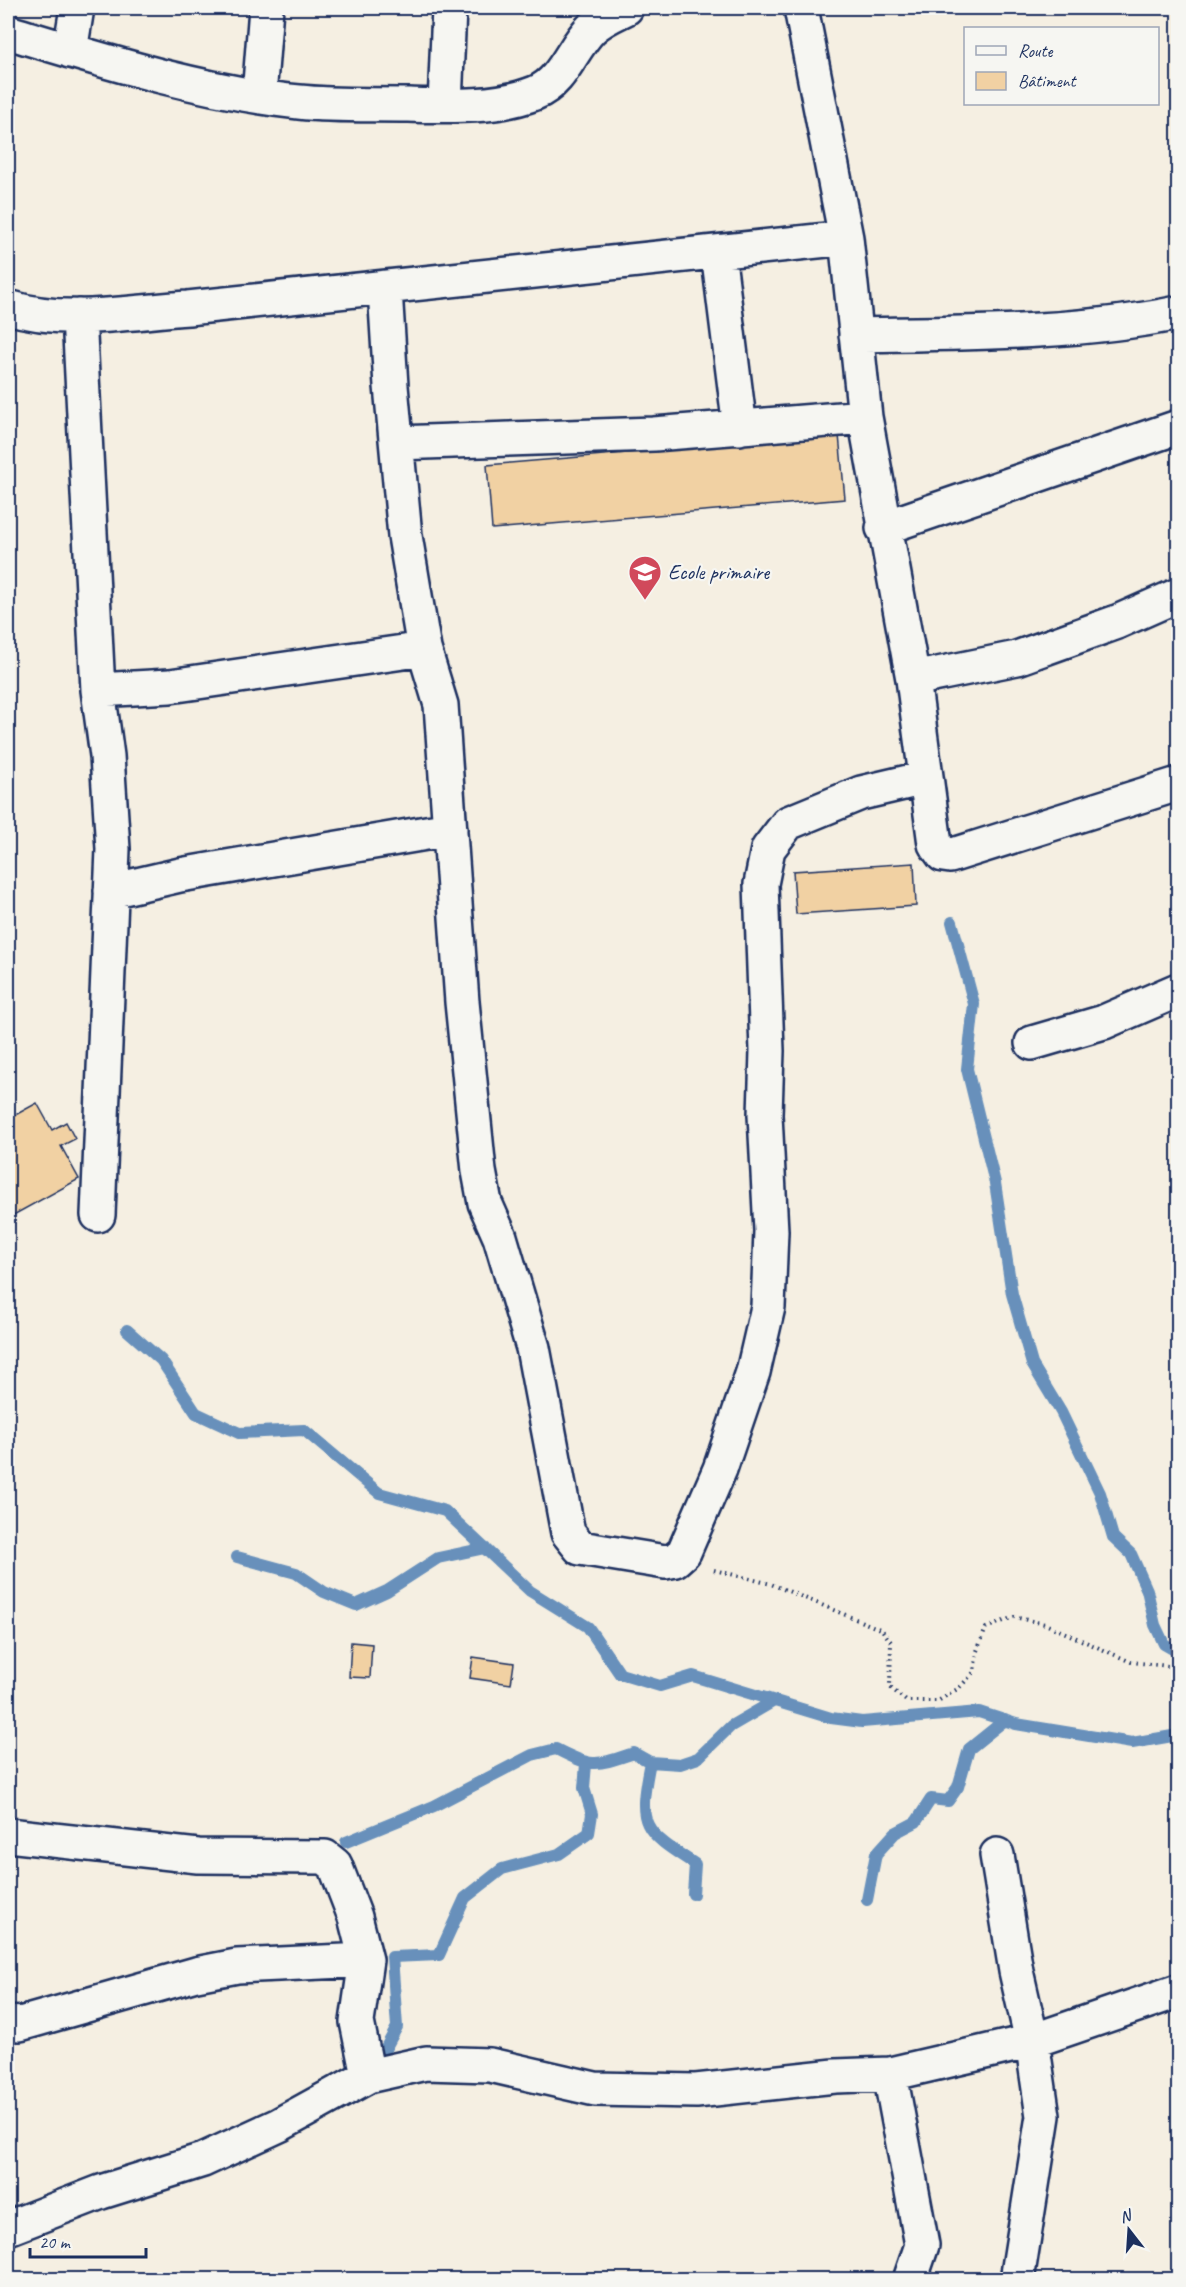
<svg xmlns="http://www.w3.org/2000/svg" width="1186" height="2287" viewBox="0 0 1186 2287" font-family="Caveat,sans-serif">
	<rect width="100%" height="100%" fill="#f5efe2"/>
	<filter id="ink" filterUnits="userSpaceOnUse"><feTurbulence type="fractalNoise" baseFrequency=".0167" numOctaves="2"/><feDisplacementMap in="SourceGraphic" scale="12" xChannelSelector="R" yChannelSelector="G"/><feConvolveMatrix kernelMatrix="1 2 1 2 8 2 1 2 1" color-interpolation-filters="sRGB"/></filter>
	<g filter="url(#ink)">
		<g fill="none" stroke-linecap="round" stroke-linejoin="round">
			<path stroke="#6790bb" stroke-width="12" d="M952,922l22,82 -7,65 28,114 17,111 20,70 29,48 39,81 13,44 18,17 16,36 8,35 9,19 14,8
				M127,1330l34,30 35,53 43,20 65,-3 75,63 66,18 85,80 58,36 32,47 40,12 33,-10 138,42 31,4 117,-10 37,12 116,19 46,-8
				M237,1557l59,16 28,19 32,13 31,-14 51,-33 47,-10
				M650,1762c-13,64 -8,68 45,102l-2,30
				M346,1842l88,-36 98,-51 24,-6c37,19 39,17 78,4l16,9 30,2 18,-6 33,-32 43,-25
				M867,1900l9,-46 19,-21 21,-11 15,-23 17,2 10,-14 11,-38 36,-29
				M377,2064l20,-37 -5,-70 47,-2 26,-57 37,-29 57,-15 30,-21 3,-19 -8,-26 2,-24"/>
		</g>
		<path fill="#f1d1a3" stroke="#1b2f5e" stroke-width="1.5" d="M839,435l6,64 -353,30 -5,-64z
			M914,863l2,43 -120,8 -3,-43z
			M37,1103l15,27 14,-8 9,17 -14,7 18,33 -71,39v-99z
			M351,1642l21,2 -2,34 -21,-1z
			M473,1657l41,6 -3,21 -41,-6z"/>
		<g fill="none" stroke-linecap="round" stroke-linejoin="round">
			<g stroke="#1b2f5e" stroke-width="38">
				<path id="street" d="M801,8l45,230 19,179 48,262 22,165 8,11 7,1 228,-72
					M8,32c93,28 194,60 291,70 37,4 73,2 110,3 40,1 88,3 126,-12 28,-11 36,-44 56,-64 10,-10 23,-15 35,-21
					M70,51l7,-43
					M259,96l7,-88
					M445,105l4,-97
					M718,252l22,176
					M385,289l6,97 14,150 19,113 17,56 21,297 17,169 6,32 15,34 33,111 35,185 12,15 85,14 10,-2 9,-8 36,-83 33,-97 15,-65 3,-76 -6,-116 2,-64 -6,-167 7,-35 20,-26 73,-30 64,-15
					M8,307c57,18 121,5 180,1l658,-70
					M79,316l19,374 9,66 6,93 -15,366
					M856,335c105,-2 220,-1 322,-22
					M397,443l257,-9 211,-17
					M883,528l295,-101
					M913,679l104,-21 100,-36 61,-27
					M98,690l72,-4 254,-37
					M111,891l69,-16 270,-46
					M1032,1043l72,-21 74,-32
					M8,1835l190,21 127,1 10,8 20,52 11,43 -9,62 11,54
					M997,1855l19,116 16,70 11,75 -26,164
					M8,2023l12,1 176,-50 41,-8 129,-6
					M890,2074l32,171 -12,35
					M8,2228l93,-36 102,-32 76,-35 89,-49 58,-13 64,2 105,24 101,2 139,-15 55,-2 142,-33 146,-50"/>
			</g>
			<path stroke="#1b2f5e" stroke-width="4" stroke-dasharray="1.5 4.5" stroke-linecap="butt" d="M714,1570l57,14 111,46 9,12 -1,45 16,14h32l21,-13 15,-16 3,-21 9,-23 28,-11 31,7 86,38 47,5"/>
			<use href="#street" stroke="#f6f6f2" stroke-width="33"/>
		</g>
	</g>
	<defs>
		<g id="school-pin" transform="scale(1.725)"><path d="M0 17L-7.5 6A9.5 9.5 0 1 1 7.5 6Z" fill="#d1495b" stroke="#f6f6f2"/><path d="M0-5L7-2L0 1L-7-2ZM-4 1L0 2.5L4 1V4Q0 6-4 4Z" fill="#fff"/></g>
	</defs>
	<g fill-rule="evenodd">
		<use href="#school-pin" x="645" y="572"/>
	</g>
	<g text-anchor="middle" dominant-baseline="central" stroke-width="4.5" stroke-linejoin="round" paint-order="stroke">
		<g font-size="21" fill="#1b2f5e" stroke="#f6f6f2" text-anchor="start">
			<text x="668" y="572">Ecole primaire</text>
		</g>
	</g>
	<rect width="1186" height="2287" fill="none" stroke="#f6f6f2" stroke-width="30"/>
	<rect x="15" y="15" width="1156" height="2257" fill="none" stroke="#1b2f5e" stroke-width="2" filter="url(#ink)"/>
	<rect x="964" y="27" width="195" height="78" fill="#f6f6f2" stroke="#9ea6b7" stroke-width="1.5"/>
	<rect x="976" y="46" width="30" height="9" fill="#f6f6f2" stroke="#9ea6b7" stroke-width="1.5"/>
	<text x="1018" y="57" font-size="18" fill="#1b2f5e">Route</text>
	<rect x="976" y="72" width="30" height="18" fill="#f1d1a3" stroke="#9ea6b7" stroke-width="1.5"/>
	<text x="1018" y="87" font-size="18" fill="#1b2f5e">Bâtiment</text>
	<g transform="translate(1129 2230) rotate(343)" stroke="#f6f6f2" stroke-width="4.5" paint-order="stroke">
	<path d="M0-4.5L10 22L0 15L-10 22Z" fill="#1b2f5e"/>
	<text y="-9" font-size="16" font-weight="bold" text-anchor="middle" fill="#1b2f5e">N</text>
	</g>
	<path d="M30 2248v9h116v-9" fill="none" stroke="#1b2f5e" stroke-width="3"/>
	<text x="39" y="2248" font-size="18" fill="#1b2f5e" stroke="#f6f6f2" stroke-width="4.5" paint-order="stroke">20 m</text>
</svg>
